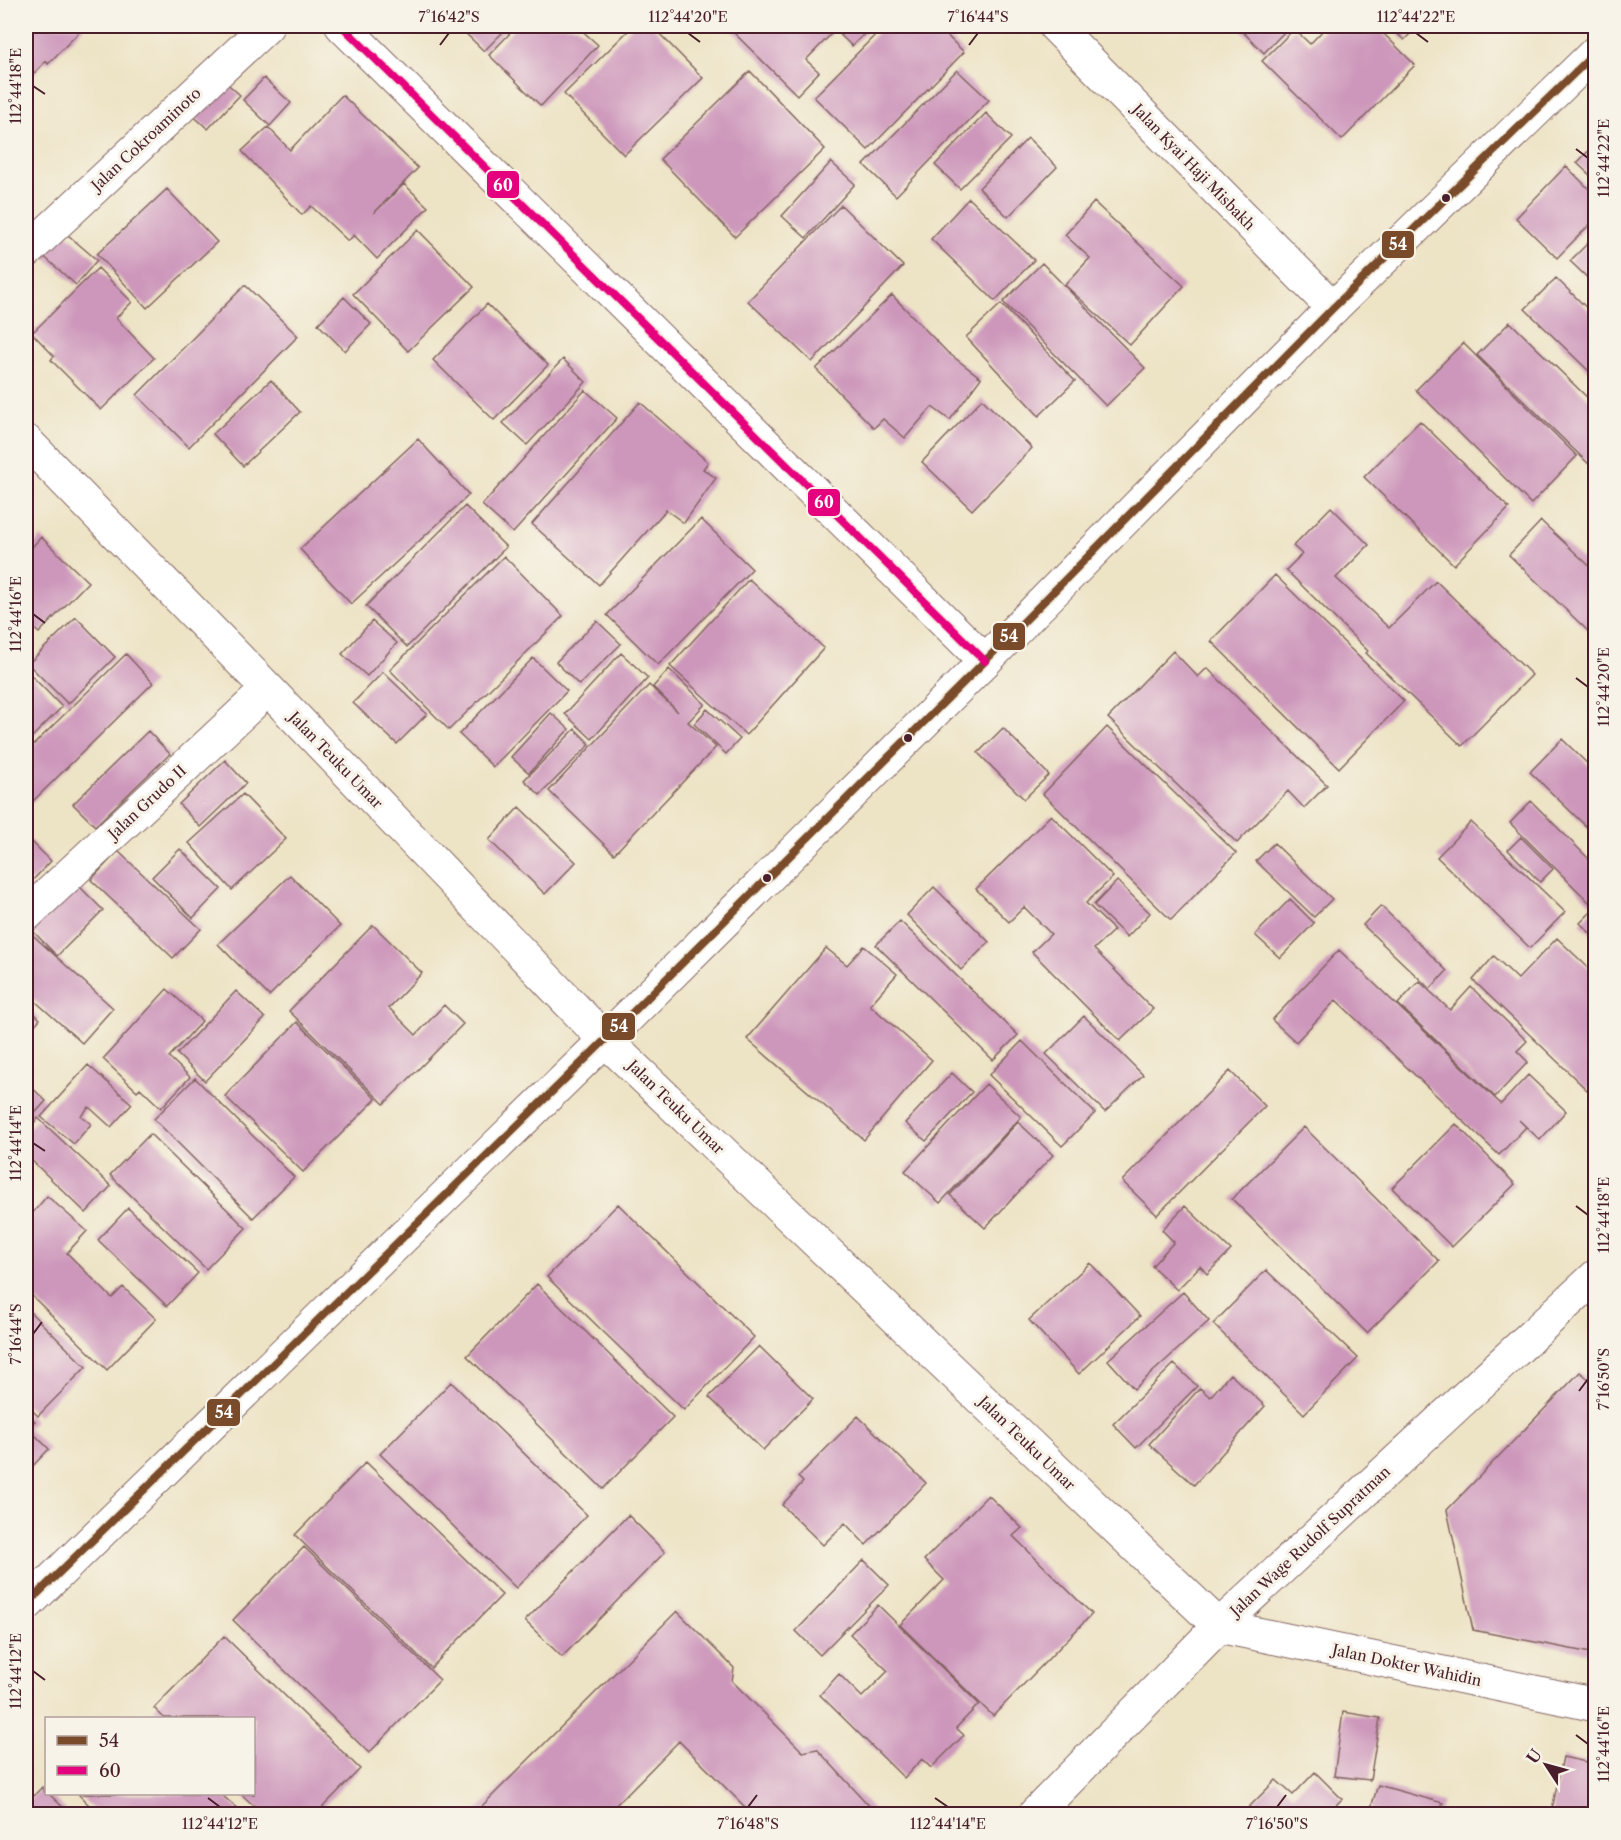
<svg xmlns="http://www.w3.org/2000/svg" width="1621" height="1840" viewBox="0 0 1621 1840" font-family="'Libre Caslon Text',serif">
	<rect width="100%" height="100%" fill="#f7f3e8"/>
	<filter id="ink" filterUnits="userSpaceOnUse"><feTurbulence type="fractalNoise" baseFrequency=".0167" numOctaves="2"/><feDisplacementMap in="SourceGraphic" scale="12" xChannelSelector="R" yChannelSelector="G"/><feConvolveMatrix kernelMatrix="1 2 1 2 8 2 1 2 1" color-interpolation-filters="sRGB"/></filter>
	<filter id="wash" filterUnits="userSpaceOnUse"><feTurbulence type="fractalNoise" baseFrequency=".008" numOctaves="4" result="noise"/><feDisplacementMap in="SourceGraphic" scale="24" xChannelSelector="R" yChannelSelector="G"/><feGaussianBlur stdDeviation="1.35" result="paint"/><feColorMatrix in="noise" values="0 0 0 0 0 0 0 0 0 0 0 0 0 0 0 0 0 1.4 0 .05"/><feComposite in="paint" operator="in"/></filter>
	<g filter="url(#wash)">
		<rect width="100%" height="100%" fill="#ede3c5"/>
		<g id="blocks">
			<path fill="#cd97bb" d="M26,26h59l-37,38 -2,-3 -17,18 -3,-3z
				M458,26h51l-25,25z
				M517,26h60l21,19 -57,61 -52,-51z
				M633,26h19l51,52 -79,77 -60,-61z
				M727,26h145l-20,20 -17,-16 -29,30 13,12 -22,23z
				M884,26h53l27,26 -96,98 -54,-53z
				M1245,26h40l3,2 -24,25 -23,-23z
				M1327,26h49l39,39 -73,75 -80,-79 32,-32 16,15z
				M1389,26h29l-14,14z
				M957,70l32,30 -93,96 -32,-31z
				M750,71l75,78 -90,88 -75,-78z
				M221,78l19,17 -32,34 -18,-16z
				M264,78l27,25 -21,23 -27,-26z
				M342,95l76,73 -44,45 30,-29 24,23 -51,52 -23,-24 -6,6 -37,-35 -9,9 -60,-64 26,-24 22,23z
				M986,113l25,25 -51,51 -25,-24z
				M1028,138l29,29 -49,50 -29,-29z
				M1596,143v38l-19,-18z
				M831,162l24,22 -49,54 -24,-22z
				M1566,166l30,30v22l-39,40 -41,-40z
				M167,189l50,53 -70,66 -50,-54z
				M969,198l65,62 -39,41 -64,-62z
				M1094,202l90,84 -54,59 -65,-60 25,-27 -25,-23z
				M841,205l62,61 -91,96 -64,-61z
				M61,229l36,31 -21,25 -36,-32z
				M418,230l56,57 -66,64 -55,-57z
				M1596,235v51l-26,-25z
				M1042,263l103,105 -39,38 -103,-104z
				M98,268l34,34 -16,16 38,40 -53,52 -50,-50 3,-4 -22,-23z
				M1556,278l40,39v61l-71,-69z
				M245,285l53,51 -109,111 -52,-52z
				M892,295l55,57 34,26 -31,42 -18,-13 -27,31 -22,-19 -9,9 -58,-59z
				M344,297l27,27 -26,27 -27,-27z
				M487,304l61,61 -54,55 -61,-60z
				M1001,304l74,77 -36,35 -73,-79z
				M1510,322l86,84v62l-2,1 -117,-114z
				M1463,343l114,113 -46,48 -115,-114z
				M563,359l23,23 -59,63 -24,-22z
				M271,380l29,32 -57,54 -30,-32z
				M585,390l32,28 -104,115 -31,-28z
				M982,399l50,49 -60,62 -50,-48z
				M640,402l68,60 -5,7 13,9 -32,45 -18,-13 -67,75 -67,-61z
				M1420,421l89,87 -55,57 -90,-88z
				M418,439l51,56 -118,109 -51,-55z
				M465,506l41,41 -99,100 -41,-41z
				M1331,507l38,38 -33,33 53,50 47,-47 96,94 -70,71 -96,-93 2,-2 -82,-81 16,-16 -9,-8z
				M701,519l51,50 -94,96 -51,-50z
				M1541,521l55,51v53l-7,7 -80,-77z
				M41,537l47,45 -49,51 -13,-12v-67z
				M504,556l59,60 -114,114 -59,-60z
				M1275,575l129,126 -65,67 -128,-127z
				M749,579l75,69 -78,87 -76,-69z
				M76,617l39,40 -47,47 -40,-40z
				M372,621l25,22 -30,33 -25,-22z
				M597,621l24,23 -42,41 -23,-23z
				M1173,651l25,26 9,-9 120,117 -23,23 -16,-17 -51,52 -129,-125z
				M621,653l27,25 -56,61 -27,-25z
				M126,654l27,29 -127,125v-56z
				M533,658l34,33 -74,76 -34,-33z
				M669,669l36,35 -17,18 28,25 -102,107 -65,-63 100,-106 29,27 -25,-25z
				M26,670l36,37 -36,36z
				M383,672l44,42 -30,30 -44,-41z
				M707,709l33,30 -14,15 -32,-30z
				M551,713l18,16 -40,44 -18,-16z
				M1107,727l129,126 -65,67 -128,-126z
				M1003,728l46,47 -25,24 -46,-46z
				M575,729l15,15 -50,51 -16,-15z
				M148,731l22,23 -75,72 -22,-22z
				M1562,739l34,33v64l-66,-64z
				M225,760l21,23 -46,44 -21,-23z
				M243,794l43,45 -54,51 -43,-47z
				M1531,801l65,65v73l-16,-16 15,-15 -85,-85z
				M519,807l57,55 -31,32 -56,-54z
				M1051,815l62,62 -27,26 28,27 -20,19 59,60 -33,32 -88,-89 19,-18 -27,-27 -15,15 -33,-33z
				M1471,822l94,90 -35,36 -93,-91z
				M26,836l25,25 -20,21 -5,-6z
				M1521,837l32,32 -13,13 -32,-32z
				M1274,843l58,56 -18,18 -58,-56z
				M180,849l41,40 -28,29 -41,-41z
				M118,851l83,78 -28,29 -82,-78z
				M290,875l50,51 -71,70 -51,-52z
				M1117,881l33,32 -23,24 -33,-32z
				M76,883l27,27 -46,46 -27,-28z
				M934,887l55,55 -28,28 -54,-55z
				M1290,899l24,24 -34,35 -25,-23z
				M1381,906l66,65 -17,18 -67,-64z
				M900,921l118,114 -25,25 -117,-115z
				M373,925l49,48 -33,35 27,27 28,-30 19,19 -79,80 -95,-93z
				M27,930l86,78 -31,35 -56,-50z
				M1557,938l39,37v106l-9,9 -114,-110 21,-24 24,23z
				M864,946l33,28 -27,31 62,55 -68,80 -117,-101 79,-91 21,17z
				M1339,950l162,154 27,-29 38,36 -26,29 -21,-20 7,7 -27,28 -163,-155 -40,42 -24,-22z
				M1419,981l31,29 21,-23 56,54 -10,10 11,11 -33,35 -97,-93z
				M167,989l35,32 -33,36 21,20 -29,31 -21,-20 -3,3 -34,-32z
				M236,991l29,27 -60,63 -28,-27z
				M26,1005l14,14 -14,16z
				M1084,1016l59,59 -38,37 -59,-58z
				M297,1022l79,77 -73,73 -78,-76z
				M1022,1041l73,72 -33,33 -73,-71z
				M88,1065l44,39 -21,23 -22,-20 -8,9 10,8 -17,20 -33,-27z
				M1230,1071l35,35 -108,109 -35,-34z
				M952,1073l20,19 -46,49 -21,-18z
				M195,1078l99,99 -41,41 -99,-99z
				M26,1082l20,19 -20,22z
				M986,1084l35,33 -81,86 -35,-32z
				M38,1118l73,68 -25,27 -60,-58v-23z
				M1018,1122l35,33 -68,73 -35,-33z
				M1456,1124l59,60 -63,63 -60,-59z
				M1304,1127l135,134 -72,72 -135,-134z
				M150,1134l96,94 -40,41 -96,-94z
				M47,1196l40,35 -20,22 45,45 11,-11 33,32 -49,51 -81,-80v-79l4,5z
				M618,1204l136,133 -70,73 -137,-133z
				M1185,1206l46,44 -24,24 -7,-8 -23,24 -25,-24 22,-24 -12,-12z
				M128,1208l70,65 -31,33 -69,-66z
				M1090,1263l50,53 -61,58 -50,-54z
				M1266,1270l92,88 -54,56 -91,-90z
				M537,1284l136,133 -70,72 -136,-133z
				M1183,1292l26,29 -75,68 -26,-29z
				M26,1308l60,59 -48,49 -12,-12z
				M759,1346l54,53 -50,51 -54,-53z
				M1174,1364l23,22 -61,62 -23,-24z
				M1580,1372l16,13v269l-123,-24 -26,-120z
				M1230,1374l35,32 -71,79 -45,-41 51,-56 10,9z
				M451,1382l136,133 -71,73 -136,-134z
				M26,1412l9,9 -7,7 21,21 -23,24z
				M858,1416l68,67 -60,62 -21,-22 -22,22 -41,-40 21,-23 -5,-5z
				M366,1462l136,133 -71,73 -136,-133z
				M988,1495l34,33 -9,8 79,78 -99,102 -93,-91 44,-45 -20,-20z
				M628,1515l37,37 -103,105 -37,-36z
				M304,1547l136,133 -71,73 -136,-133z
				M864,1560l25,25 -69,70 -24,-24z
				M878,1605l101,99 -23,24 8,7 -33,33 -9,-9 -18,19 -84,-83 19,-21 23,23 26,-26 -38,-37z
				M677,1611l57,57 -2,13 71,71 14,-3 57,62 -3,3h-131l6,-6 -67,-67 -72,73h-136l3,-3 1,2z
				M224,1636l136,133 -44,45h-53l-22,-20h13v-76h-90l-10,-10z
				M1343,1712l37,6 -10,62 -36,-4z
				M1563,1757l33,7v50h-45z
				M1315,1772l27,27 -15,15h-85l34,-34 17,15z
				M1378,1785l65,18 -4,11h-70z
				M42,1787l4,7h3l21,20h-44v-10z
				M81,1794h140l22,20h-145l-19,-19z"/>
		</g>
	</g>
	<g filter="url(#ink)">
		<use href="#blocks" fill-opacity="0" stroke="#836461" stroke-width="1.5"/>
		<g fill="none" stroke-linecap="round" stroke-linejoin="round">
			<g stroke="#836461" stroke-width="35">
				<path id="minor" d="M342,26l643,635
					M1055,26l278,282
					M26,252l241,-226
					M26,441l242,248 337,351 614,586 377,79
					M26,915l242,-226"/>
			</g>
			<g stroke="#836461" stroke-width="35">
				<path id="tertiary" d="M26,1605l579,-565 380,-379 348,-353 263,-256
					M1035,1814l184,-188 377,-350"/>
			</g>
			<use href="#minor" stroke="#fff" stroke-width="33"/>
			<use href="#tertiary" stroke="#fff" stroke-width="33"/>
			<g stroke="#f7f3e8" stroke-width="12">
				<path id="bus-1" d="M26,1605l579,-565 380,-379 348,-353 263,-256"/>
			</g>
			<g stroke="#f7f3e8" stroke-width="12">
				<path id="bus-2" d="M342,26l643,635"/>
			</g>
			<use href="#bus-1" stroke="#7a4b2a" stroke-width="8"/>
			<use href="#bus-2" stroke="#e5007d" stroke-width="8"/>
		</g>
	</g>
	<path fill="none" stroke="#4a1f2b" stroke-width="2" d="M688,33l12,9M1416,33l12,9M440,45l9,-12M969,45l9,-12M33,86l12,8M1576,149l12,9M33,614l12,9M1576,678l12,9M33,1143l12,8M1576,1206l12,9M33,1334l9,-12M1579,1391l9,-12M33,1671l12,9M1576,1735l12,9M208,1798l12,9M935,1798l13,9M748,1807l9,-12M1277,1807l9,-12"/>
	<g fill="#4a1f2b" stroke="#f7f3e8" stroke-width="2">
		<circle cx="1446" cy="198" r="5"/>
		<circle cx="908" cy="738" r="5"/>
		<circle cx="767" cy="878" r="5"/>
	</g>
	<g text-anchor="middle" dominant-baseline="central" stroke-width="6" stroke-linejoin="round" paint-order="stroke">
		<g font-size="15" fill="#4a1f2b" stroke="#f7f3e8">
			<text transform="translate(146 139) rotate(-43)">Jalan Cokroaminoto</text>
			<text transform="translate(1194 167) rotate(46)">Jalan Kyai Haji Misbakh</text>
			<text transform="translate(336 760) rotate(46)">Jalan Teuku Umar</text>
			<text transform="translate(147 802) rotate(-43)">Jalan Grudo II</text>
			<text transform="translate(676 1107) rotate(44)">Jalan Teuku Umar</text>
			<text transform="translate(1027 1443) rotate(44)">Jalan Teuku Umar</text>
			<text transform="translate(1310 1541) rotate(-43)">Jalan Wage Rudolf Supratman</text>
			<text transform="translate(1407 1665) rotate(12)">Jalan Dokter Wahidin</text>
		</g>
	</g>
	<g stroke="#f7f3e8" stroke-width="2">
		<rect x="486" y="170" width="34" height="29" rx="6" fill="#e5007d"/>
		<rect x="1381" y="230" width="34" height="29" rx="6" fill="#7a4b2a"/>
		<rect x="807" y="488" width="34" height="29" rx="6" fill="#e5007d"/>
		<rect x="992" y="622" width="34" height="29" rx="6" fill="#7a4b2a"/>
		<rect x="601" y="1012" width="35" height="29" rx="6" fill="#7a4b2a"/>
		<rect x="206" y="1398" width="35" height="29" rx="6" fill="#7a4b2a"/>
	</g>
	<g font-size="16" text-anchor="middle" font-weight="bold" fill="#fff">
		<text x="503" y="191">60</text>
		<text x="1398" y="250">54</text>
		<text x="824" y="508">60</text>
		<text x="1009" y="642">54</text>
		<text x="619" y="1032">54</text>
		<text x="224" y="1418">54</text>
	</g>
	<rect width="1621" height="1840" fill="none" stroke="#f7f3e8" stroke-width="66"/>
	<rect x="45" y="1717" width="210" height="78" fill="#f7f3e8" stroke="#b29e9c" stroke-width="1.5"/>
	<rect x="57" y="1736" width="30" height="9" fill="#7a4b2a" stroke="#b29e9c" stroke-width="1.5"/>
	<text x="99" y="1747" font-size="18" fill="#4a1f2b">54</text>
	<rect x="57" y="1766" width="30" height="9" fill="#e5007d" stroke="#b29e9c" stroke-width="1.5"/>
	<text x="99" y="1777" font-size="18" fill="#4a1f2b">60</text>
	<g transform="translate(1546 1765) rotate(306)" stroke="#f7f3e8" stroke-width="4.5" paint-order="stroke">
	<path d="M0-4.5L10 22L0 15L-10 22Z" fill="#4a1f2b"/>
	<text y="-9" font-size="16" font-weight="bold" text-anchor="middle" fill="#4a1f2b">U</text>
	</g>
	<rect x="33" y="33" width="1555" height="1774" fill="none" stroke="#4a1f2b" stroke-width="2"/>
	<g font-size="15" text-anchor="middle" fill="#4a1f2b">
		<text x="449" y="22">7°16'42"S</text>
		<text x="688" y="22">112°44'20"E</text>
		<text x="978" y="22">7°16'44"S</text>
		<text x="1416" y="22">112°44'22"E</text>
		<text transform="translate(16 86) rotate(-90)" y="5">112°44'18"E</text>
		<text transform="translate(1604 158) rotate(-90)" y="5">112°44'22"E</text>
		<text transform="translate(16 614) rotate(-90)" y="5">112°44'16"E</text>
		<text transform="translate(1604 687) rotate(-90)" y="5">112°44'20"E</text>
		<text transform="translate(16 1143) rotate(-90)" y="5">112°44'14"E</text>
		<text transform="translate(1604 1215) rotate(-90)" y="5">112°44'18"E</text>
		<text transform="translate(16 1334) rotate(-90)" y="5">7°16'44"S</text>
		<text transform="translate(1604 1379) rotate(-90)" y="5">7°16'50"S</text>
		<text transform="translate(16 1671) rotate(-90)" y="5">112°44'12"E</text>
		<text transform="translate(1604 1744) rotate(-90)" y="5">112°44'16"E</text>
		<text x="220" y="1829">112°44'12"E</text>
		<text x="748" y="1829">7°16'48"S</text>
		<text x="948" y="1829">112°44'14"E</text>
		<text x="1277" y="1829">7°16'50"S</text>
	</g>
</svg>
